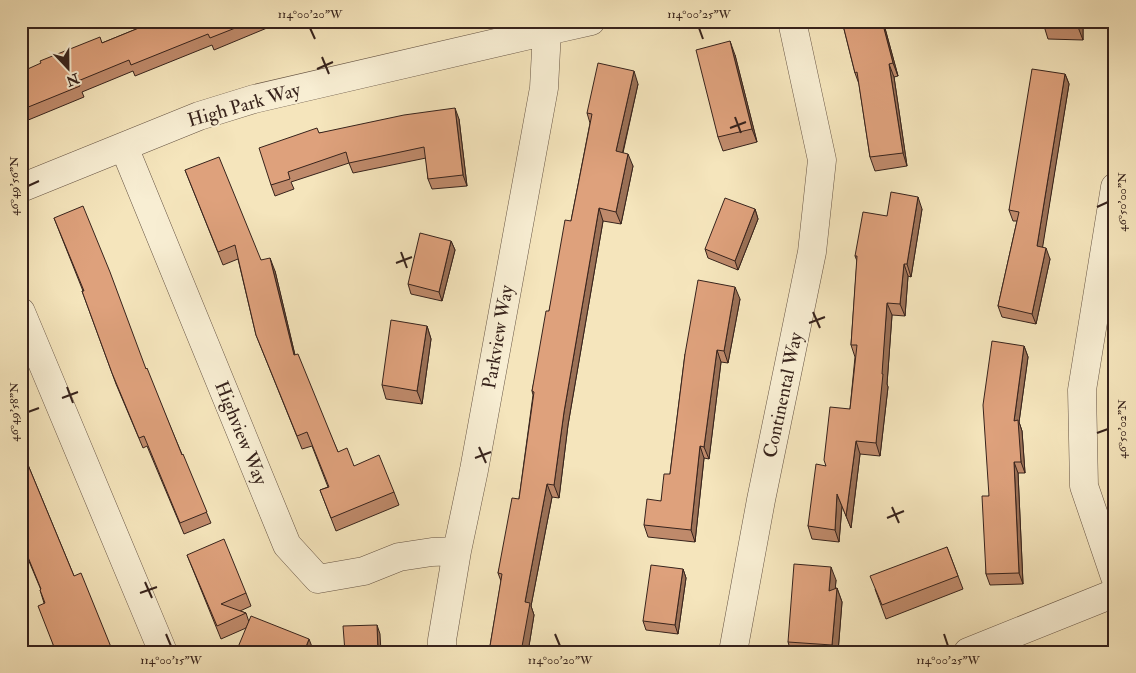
<svg xmlns="http://www.w3.org/2000/svg" width="1136" height="673" viewBox="0 0 1136 673" font-family="'IM FELL Double Pica',serif">
	<rect width="100%" height="100%" fill="#f5e5bc"/>
	<filter id="stains"><feTurbulence type="fractalNoise" baseFrequency=".004" numOctaves="4"/><feColorMatrix values="0 0 0 0 .2 0 0 0 0 .09 0 0 0 0 .02 0 0 0 .5 -.17"/></filter>
	<radialGradient id="worn" r=".72"><stop offset=".6" stop-color="#630" stop-opacity="0"/><stop offset="1" stop-color="#630" stop-opacity=".3"/></radialGradient>
	<g fill="none" stroke-linecap="round" stroke-linejoin="round">
		<g stroke="#665444" stroke-width="29">
			<path id="minor" d="M124,147l163,398 31,34 46,-8 35,-14 33,-5 25,-1
				M1115,187l-33,203 2,96 31,91
				M21,188l178,-72 55,-17 293,-68 44,-10
				M21,312l142,340
				M442,652v-12l15,-89 17,-81 70,-382 3,-57 -2,-10
				M733,652l28,-152 51,-248 10,-92 -30,-139
				M968,652l147,-59"/>
		</g>
		<use href="#minor" stroke="#f8eed3" stroke-width="28"/>
	</g>
	<path fill="#bf8a6b" stroke="#37231c" d="M156,21h109l2,7 -53,22 -2,-5 -77,31 -2,-5 -51,21 2,5 -63,26v-51l81,-29z
		M842,21h41l15,55 -4,1 13,89 -32,5 -5,-14 -11,-73 -4,-11z
		M1083,21v19l-35,-1 -4,-13z
		M735,55l22,87 -34,9 -5,-14z
		M1065,74l4,10 -27,164 8,11 -14,65 -34,-7 -4,-11 19,-85h-4l-4,-11z
		M638,84l-15,69 10,13 -12,58 -18,-3 -35,204 -9,73 -7,-1 -21,109 3,9 -6,37h-39l12,-71 -3,-8 21,-74 14,-104 -1,-4 17,-80 22,-90 19,-98 -3,-10z
		M459,119l8,67 -35,3 -4,-10 -2,-21 -73,15 -4,-10 -58,19 3,7 -19,7 -4,-11 48,-52z
		M185,170l76,90 14,11 20,84 43,97 16,14 40,26 5,13 -63,26 -16,-41 8,-3 -16,-41 -10,3 -46,-114 -18,-76 -15,6z
		M755,209l3,10 -20,51 -30,-12 -3,-9z
		M922,209l-11,68 -3,-1 -3,40 -13,-1 -5,69 1,3 -8,69 -20,-2 -9,74 -9,-22 -3,36 -27,-3 -4,-13 18,-60 24,-57 5,-52 -4,-12 6,-84 -2,-5 32,-40z
		M54,218l92,151 65,154 -27,11 -37,-88 -4,2 -27,-64 -34,-93h1z
		M451,241l4,9 -13,51 -31,-7 -3,-10z
		M740,299l-12,64 -7,-1 -12,97 -5,-1 -9,84 -47,-5 -4,-12 17,-24 9,-27 15,-120z
		M427,326l4,13 -9,65 -36,-5 -4,-14z
		M1024,346l4,11 -9,65 3,9 3,42h-7l5,111 -33,1 -4,-11 3,-78z
		M21,448l53,128 39,76h-58l-11,-49 -4,-13h1l-20,-48z
		M947,547l16,42 -77,30 -11,-30z
		M187,555l59,38 5,13 -11,5 6,2 3,9 -3,6 -25,11z
		M683,569l3,9 -8,56 -32,-4 -3,-9z
		M836,580l-1,9 2,-1 5,14 -4,50h-47l-3,-10z"/>
	<path fill="#9b7157" stroke="#37231c" d="M882,21h1l15,55 -5,-13z
		M1078,21h5v19l-5,-13z
		M730,41l5,14 22,87 -5,-13z
		M889,64l5,13 13,89 -4,-13z
		M634,71l4,13 -18,80 -4,-13z
		M1065,74l4,10 -28,173 -4,-11z
		M455,108l4,11 8,67 -4,-11z
		M628,154l5,12 -12,58 -5,-12z
		M918,197l4,12 -11,68 -4,-13z
		M599,208l4,13 -35,204 -9,73 -5,-13 10,-73z
		M755,209l3,10 -20,51 -3,-9z
		M451,241l4,9 -13,51 -3,-9z
		M1046,248l4,11 -14,65 -4,-10z
		M270,258l5,13 23,97 -4,-13z
		M904,264l4,12 -3,40 -5,-12z
		M735,287l5,12 -12,64 -4,-12z
		M887,303l5,12 -5,69 1,3 -8,69 -4,-13z
		M427,326l4,13 -9,65 -5,-13z
		M1024,346l4,11 -9,65 3,9 3,42 -4,-11 -7,-41z
		M717,350l4,12 -12,97 -5,-12z
		M856,441l4,13 -9,74 -5,-12z
		M700,446l4,12 -9,84 -4,-12z
		M1014,462l4,11 5,111 -4,-11z
		M547,484l5,13 -21,109 3,9 -6,37h-7l4,-50z
		M837,494l5,12 -3,36 -4,-12z
		M831,567l5,13 -2,25 -5,-14z
		M683,569l3,9 -8,56 -3,-9z
		M837,588l5,14 -4,50h-3l-3,-7z
		M377,625l3,9 1,18h-3z
		M309,639l5,13h-10z"/>
	<path fill="#dea17c" stroke="#37231c" d="M156,21h97l-43,17 -2,-4 -77,31 -2,-5 -51,21 2,5 -59,24v-38l20,-9 -1,-2 60,-24 2,6z
		M842,21h40l11,42 -4,1 14,89 -33,4 -13,-85 -2,1z
		M1044,21h34v6l-34,-1z
		M730,41l22,88 -34,8 -22,-87z
		M598,63l36,8 -18,80 12,3 -12,58 -17,-4 -35,204 -10,73 -7,-1 -22,118 5,1 -9,49h-32l13,-78 -4,-1 14,-75 7,1 15,-107 -2,-1 14,-80h3l16,-91 6,1 21,-107 -5,-1z
		M1032,69l33,5 -28,172 9,2 -14,66 -34,-8 21,-94 -10,-2z
		M455,108l8,67 -35,4 -4,-32 -75,16 -3,-11 -58,20 2,7 -19,6 -12,-37 58,-20 2,5 85,-18z
		M219,157l42,103 9,-2 24,97 4,-1 40,98 9,-4 7,18 25,-11 15,37 -63,26 -11,-28 9,-3 -22,-55 -10,4 -41,-101 -21,-90 -17,7 -33,-82z
		M891,192l27,5 -11,67h-3l-4,40 -13,-1 -5,71h1l-7,69 -20,-2 -10,75 -9,-22 -2,36 -27,-4 8,-62 10,2 -2,-6 6,-53 20,2 7,-64h-6l6,-89h-2l8,-44 24,4z
		M725,198l30,11 -20,52 -30,-12z
		M83,206l27,66 36,97 1,-1 35,87 1,-1 24,58 -27,11 -36,-87 -5,2 -27,-65 -30,-82h2l-30,-73z
		M420,233l31,8 -12,51 -31,-8z
		M698,280l37,7 -11,64 -7,-1 -13,97 -4,-1 -9,84 -47,-5 3,-26 14,2 3,-27h6l15,-120z
		M391,320l36,6 -10,65 -35,-6z
		M992,341l32,5 -10,75 4,-1 3,42h-7l5,111 -33,1 -4,-78h7l-6,-91z
		M21,448l53,128 7,-3 32,79h-47l-1,-3 -9,3 -18,-46 7,-3 -5,-13 1,-1 -20,-49z
		M224,539l22,54 -25,11 25,9 -29,13 -30,-71z
		M947,547l11,29 -76,29 -12,-29z
		M794,564l37,3 -2,24 8,-3 -5,57 -44,-3z
		M651,565l32,4 -8,56 -32,-4z
		M251,616l58,23 -5,13h-68z
		M377,625l1,27h-33l-2,-26z
		M617,650l13,2h-13z"/>
	<path fill="none" stroke="#37231c" stroke-width="2" d="M310,28l5,11M699,28l4,11M322,57l7,17M317,69l16,-7M735,117l6,16M730,128l16,-6M28,186l11,-5M1097,207l11,-5M401,252l6,16M396,263l16,-6M813,312l7,16M809,323l16,-6M67,387l6,16M62,398l16,-6M28,412l11,-4M1097,433l11,-4M479,447l7,16M475,458l16,-6M892,507l7,16M887,518l17,-7M145,582l7,16M140,593l17,-6M166,634l5,12M555,634l5,12M944,634l4,12"/>
	<g text-anchor="middle" dominant-baseline="central" stroke-width="4" stroke-linejoin="round" paint-order="stroke">
		<g font-size="19" fill="#37231c" stroke="#f8eed3">
			<text transform="translate(244 105) rotate(-16)">High Park Way</text>
			<text transform="translate(498 337) rotate(-80)">Parkview Way</text>
			<text transform="translate(783 395) rotate(-78)">Continental Way</text>
			<text transform="translate(241 433) rotate(68)">Highview Way</text>
		</g>
	</g>
	<rect width="1136" height="673" fill="none" stroke="#f5e5bc" stroke-width="55"/>
	<g transform="translate(68 68) rotate(158)" stroke="#f8eed3" stroke-width="4" paint-order="stroke">
	<path d="M0-4L9 19L0 12L-9 19Z" fill="#37231c"/>
	<text y="-8" font-size="14" font-weight="bold" text-anchor="middle" fill="#37231c">N</text>
	</g>
	<rect x="28" y="28" width="1080" height="618" fill="none" stroke="#37231c" stroke-width="2"/>
	<g font-size="12" text-anchor="middle" fill="#37231c">
		<text x="310" y="18">114°00'20"W</text>
		<text x="699" y="18">114°00'25"W</text>
		<text transform="translate(14 186) rotate(-90)" y="4">46°49'56"N</text>
		<text transform="translate(1122 202) rotate(-90)" y="4">46°50'00"N</text>
		<text transform="translate(14 412) rotate(-90)" y="4">46°49'58"N</text>
		<text transform="translate(1122 429) rotate(-90)" y="4">46°50'02"N</text>
		<text x="171" y="664">114°00'15"W</text>
		<text x="560" y="664">114°00'20"W</text>
		<text x="948" y="664">114°00'25"W</text>
	</g>
	<rect width="100%" height="100%" filter="url(#stains)"/>
	<rect width="100%" height="100%" fill="url(#worn)"/>
</svg>
